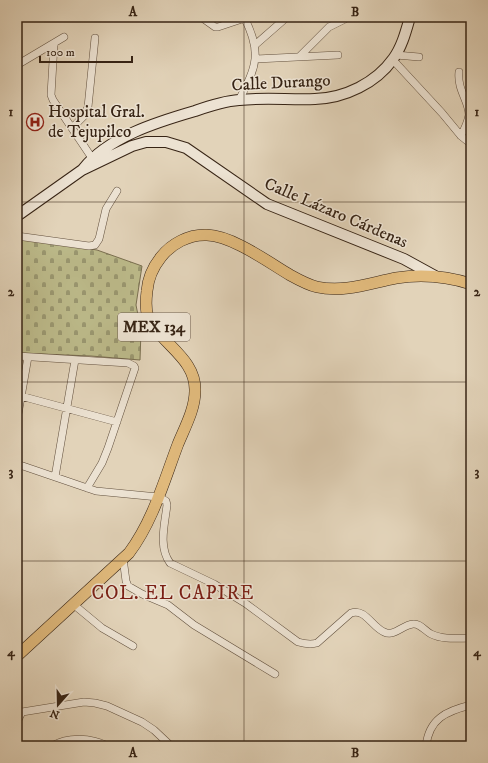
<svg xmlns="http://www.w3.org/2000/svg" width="488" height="763" viewBox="0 0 488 763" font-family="'IM FELL DW Pica',serif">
	<defs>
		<pattern id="cemetery-stones" width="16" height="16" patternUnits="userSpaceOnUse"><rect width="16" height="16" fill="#bcba8a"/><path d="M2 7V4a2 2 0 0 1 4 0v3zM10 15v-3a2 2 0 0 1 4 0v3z" fill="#9a9770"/></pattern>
	</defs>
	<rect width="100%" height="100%" fill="#e2d3b9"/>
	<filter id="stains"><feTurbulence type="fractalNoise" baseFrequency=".005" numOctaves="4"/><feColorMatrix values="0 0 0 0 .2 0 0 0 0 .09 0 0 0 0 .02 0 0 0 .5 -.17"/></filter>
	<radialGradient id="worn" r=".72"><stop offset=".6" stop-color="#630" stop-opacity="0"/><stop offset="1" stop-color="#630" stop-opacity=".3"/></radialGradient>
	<path fill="url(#cemetery-stones)" stroke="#7a6f50" d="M17,237l80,13 45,16 -6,39 5,25 -1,30 -49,-4 -74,-3z"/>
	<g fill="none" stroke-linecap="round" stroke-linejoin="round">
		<g stroke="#62503e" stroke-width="8">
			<path id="street" d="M201,17l14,10h3l27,-9
				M54,44l-3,51 2,5 39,58
				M255,45l32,-28
				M396,55l23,2
				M300,56l29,-29 16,-8
				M256,59l82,-4
				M393,60l49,53 19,23 10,8
				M17,65l47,-28
				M459,72c-2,18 10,29 10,43 -1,7 -5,15 -8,21
				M239,100c18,-34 23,-48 5,-83
				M72,128l13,-13 3,-8 7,-69
				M17,236l72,10 6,-1 4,-6 7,-30 11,-18
				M17,356l111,7 6,3 1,2 -27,80 -6,15 -15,25
				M17,395l100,27
				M17,420l11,-63
				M17,464l79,27 62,6 8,4 1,4c-2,18 -9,42 3,58l44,21 31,19 53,39c7,2 12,3 19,1l34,-30c14,-5 21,14 33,19 11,5 18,-7 29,-8 7,-1 12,7 18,10 12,6 27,4 40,4
				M55,477l20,-117
				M123,558l3,23 2,5 14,8 26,11 26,20 81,49
				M73,604l29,24 31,18
				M17,712h5l62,-10 11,1 12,3 35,16 12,8 17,16
				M17,722l5,-10
				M52,746c17,-10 39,-8 56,0
				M426,746c3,-27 20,-35 45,-41"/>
		</g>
		<g stroke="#372415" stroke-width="12">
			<path id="secondary" d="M83,169c25,-32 74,-47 112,-58 14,-5 29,-10 44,-11 25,-3 51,0 76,-1 30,-1 61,-16 78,-40 9,-12 13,-28 17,-42
				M17,216l65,-46 50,-24 14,-4h20l20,6 81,56 137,55 31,17"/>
		</g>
		<g stroke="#372415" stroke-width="12">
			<path id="primary" d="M17,656l112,-103c24,-32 35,-72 49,-109 7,-17 17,-35 17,-53 1,-30 -28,-44 -42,-66 -2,-2 -4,-5 -5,-8 -3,-9 -2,-18 -1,-26 1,-13 6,-24 14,-34 10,-13 28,-23 46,-22 26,1 61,27 83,40 9,5 18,10 27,12 27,6 53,-4 79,-9 26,-4 50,-2 75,6"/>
		</g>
		<use href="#street" stroke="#ece2d2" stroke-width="7"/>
		<use href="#secondary" stroke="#ece2d2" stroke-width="10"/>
		<use href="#primary" stroke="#e1ba7c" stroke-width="11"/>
	</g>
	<path fill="none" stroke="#372415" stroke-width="1" stroke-opacity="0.55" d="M244,17v729M17,202h454M17,382h454M17,561h454"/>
	<defs>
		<g id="hospital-ring" transform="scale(0.9)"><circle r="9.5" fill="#ece2d2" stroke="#8f2418" stroke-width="1.5"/><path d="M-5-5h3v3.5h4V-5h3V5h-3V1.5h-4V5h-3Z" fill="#8f2418"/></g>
	</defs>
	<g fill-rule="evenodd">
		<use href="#hospital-ring" x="35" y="122"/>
	</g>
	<g text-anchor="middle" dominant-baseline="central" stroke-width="3" stroke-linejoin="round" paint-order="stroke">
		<rect fill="#ece2d2" stroke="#6d5d4e" stroke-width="1" x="118" y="313" width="72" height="28" rx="3"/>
		<g font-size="16" font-weight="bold" fill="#372415">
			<text x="154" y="327">MEX 134</text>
		</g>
		<g font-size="17" fill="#372415" stroke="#ece2d2">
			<text transform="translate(281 83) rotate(-3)">Calle Durango</text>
			<text transform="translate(336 213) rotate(23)">Calle Lázaro Cárdenas</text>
		</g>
		<g font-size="17" fill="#372415" stroke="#ece2d2" text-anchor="start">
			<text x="48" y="112">Hospital Gral.<tspan x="48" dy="20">de Tejupilco</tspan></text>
		</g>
		<g font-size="19" letter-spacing="1" fill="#7a1f14" stroke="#ece2d2">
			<text x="173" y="593">COL. EL CAPIRE</text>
		</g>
	</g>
	<rect width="488" height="763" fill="none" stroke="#e2d3b9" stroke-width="44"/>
	<g transform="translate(58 705) rotate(200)" stroke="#ece2d2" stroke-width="3" paint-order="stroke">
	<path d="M0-3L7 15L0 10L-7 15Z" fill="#372415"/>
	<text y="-6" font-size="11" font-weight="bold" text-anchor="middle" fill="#372415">N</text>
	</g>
	<path d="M40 56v6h92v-6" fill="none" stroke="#372415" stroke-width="2"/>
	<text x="46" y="56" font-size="12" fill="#372415" stroke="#ece2d2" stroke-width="3" paint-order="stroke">100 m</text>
	<rect x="22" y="22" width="444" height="719" fill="none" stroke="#372415" stroke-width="1.5"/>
	<g font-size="13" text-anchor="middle" font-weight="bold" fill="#372415">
		<text x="133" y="16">A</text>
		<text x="355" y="16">B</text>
		<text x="11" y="116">1</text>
		<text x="477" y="116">1</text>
		<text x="11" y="296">2</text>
		<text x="477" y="296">2</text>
		<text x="11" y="476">3</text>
		<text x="477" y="476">3</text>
		<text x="11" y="656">4</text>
		<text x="477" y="656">4</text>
		<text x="133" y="757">A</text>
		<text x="355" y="757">B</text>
	</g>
	<rect width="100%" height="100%" filter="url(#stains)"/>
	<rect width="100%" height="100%" fill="url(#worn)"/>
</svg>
